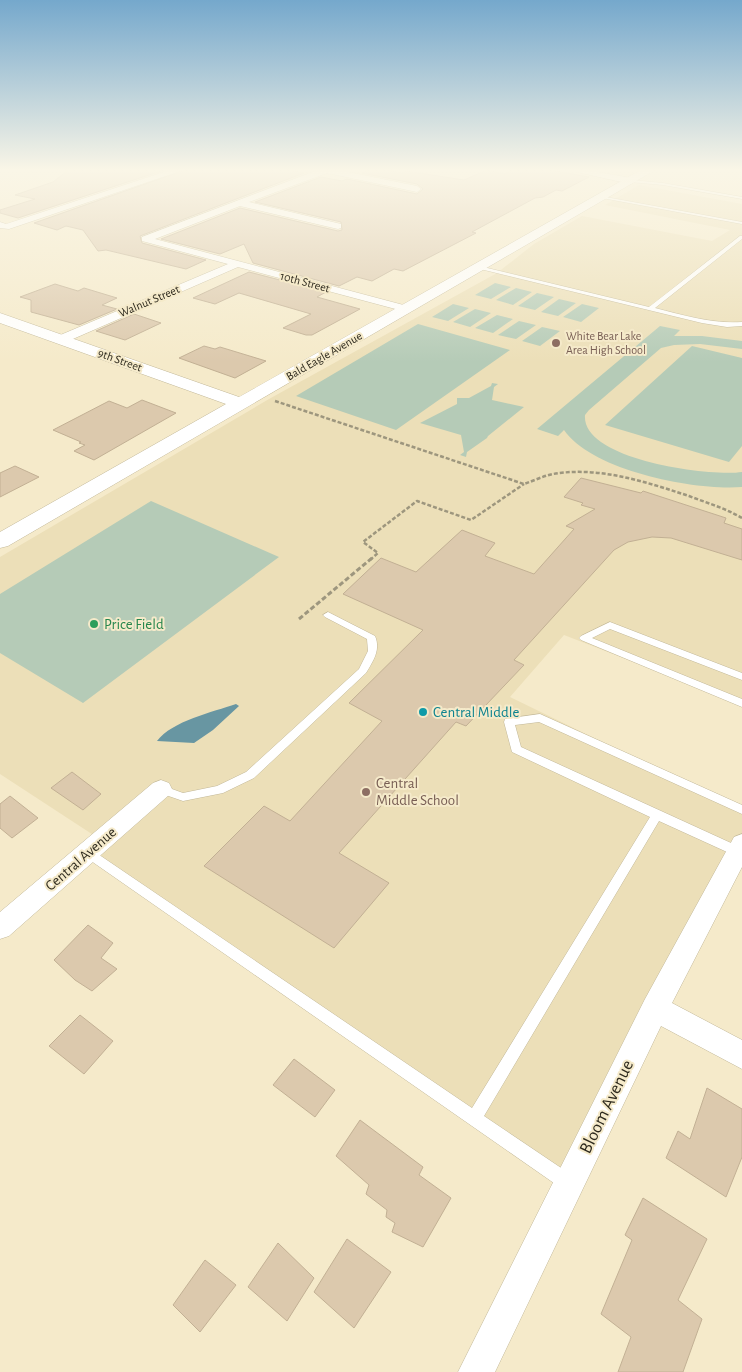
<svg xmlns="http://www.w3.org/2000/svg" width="742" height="1372" viewBox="0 0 742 1372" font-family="'Alegreya Sans',sans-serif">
	<rect width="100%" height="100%" fill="#f5eaca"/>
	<path fill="#ecdfb8" d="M639,185l103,19v500l-178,-69 -54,62 232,113v36l-173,337 -481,-330 13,-13 -101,-66v-217l269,-158 228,-126 37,-29 48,-28 130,25 18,-11 -125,-25z"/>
	<path fill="#b5cbb7" d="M495,283l16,4 -20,12 -16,-4z
		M516,288l16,4 -19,13 -17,-5z
		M537,293l17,4 -19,13 -17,-4z
		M559,299l17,4 -18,13 -17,-4z
		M453,304l16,4 -21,13 -16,-4z
		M582,304l17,4 -18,14 -18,-5z
		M475,309l16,4 -21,14 -17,-5z
		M497,315l16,4 -20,14 -18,-5z
		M519,321l17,4 -20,14 -18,-4z
		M418,324l92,26 -114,80 -100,-34z
		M660,326l20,4 -6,6h28l40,5v8l-42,-5 -26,1 -13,3 -72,62 -4,5c-4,45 125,62 157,57v15c-46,4 -150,-16 -178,-57l-6,6 -21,-7z
		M542,327l18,4 -20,15 -18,-5z
		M692,346l50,12v88l-13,16 -124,-37z
		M492,383l6,1 -4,3 -2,13 32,7 -36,29 -1,2 -20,14 -1,5 -6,-2 4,-3 -3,-17 -41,-12 37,-19v-6h12l22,-12z
		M151,501l128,56 -196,146 -83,-50v-59z"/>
	<path fill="#6896a2" d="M236,704l3,2 -26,24 -19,13 -37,-2c15,-20 56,-29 79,-37z"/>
	<path fill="#dcc9ad" stroke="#c2b094" d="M68,170h96l-146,48 -18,-5v-3l35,-11 -20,-4 38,-13z
		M185,170h104l15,3 -164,63 2,7 64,17 -20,9 -80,-19 -8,1 -15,-21 -17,-4 -9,4 -23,-7z
		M368,170h19l15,3 4,-2 58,9 23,-10 17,4 7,-4h39l39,7 -27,14 -6,-1 -13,7 -8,1 -63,34 4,1 -73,38 -9,-2 -22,12 -15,-4 -18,9 -86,-23 -9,-19 -24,10 -59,-15 79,-31 98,23 4,-1 -1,-8 -86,-20 66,-25 21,4 5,-2 70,15 6,-5 -6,-5 -55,-11z
		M249,272l77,20 -9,5 43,12 -48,26h-6l-23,-7 28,-14 -72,-21 -24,11 -22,-6z
		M55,284l23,7 6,-3 33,10 -15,7 15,4 -38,16 -48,-13v-12l-11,-3z
		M134,314l27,9 -36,17 -29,-9z
		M204,346l11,3 5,-2 46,14 -31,17 -56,-20z
		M142,400l34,13 -82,47 -20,-9 11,-6 -6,-2 2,-1 -28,-12 56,-29 18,7z
		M15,466l24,11 -39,20v-24z
		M581,478l60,15 2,-2 83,27 -2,5 18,6v31l-71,-22 -19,-1 -24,5 -14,8 -100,110 10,5 -58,61 -10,-4 -117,131 50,30 -55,65 -130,-82 60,-60 26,15 92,-100 -33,-18 74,-73 -80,-36 38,-36 35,14 46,-42 33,13 -10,13 49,18 40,-45 -8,-3 29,-17 -14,-4 2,-2 -19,-6z
		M72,772l29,22 -18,16 -32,-22z
		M10,796l28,22 -26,20 -12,-10v-24z
		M88,925l25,18 -12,15 16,11 -25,22 -17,-11 -21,-20z
		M80,1015l33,26 -29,33 -35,-28z
		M294,1059l41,31 -20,27 -42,-32z
		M707,1088l35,21v48l-16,40 -60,-39 12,-27 12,8z
		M360,1120l63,47 -4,8 32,23 -28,49 -31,-15 3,-9 -9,-6 1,-7 -21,-16 3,-9 -33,-29z
		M643,1198l64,41 -29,61 24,19 -19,53h-65l13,-35 -30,-23 31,-74 -7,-5z
		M347,1239l44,33 -37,56 -40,-36z
		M278,1243l36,35 -27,43 -39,-34z
		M205,1260l31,25 -36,47 -27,-27z"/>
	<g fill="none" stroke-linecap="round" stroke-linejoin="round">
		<g stroke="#c2b899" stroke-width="1">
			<path id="lane" d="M631,180l32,3 79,14v2l-79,-14 -33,-3z
				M600,196l142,26v2l-140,-26z
				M740,236h2v3l-87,69c28,7 57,16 87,14v4l-15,1 -25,-4 -226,-55 3,-2 170,41z
				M328,612l47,24c6,14 -2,25 -9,37l-112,105 -31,15 -40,8 -26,-9 -2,-3 2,-3 4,-1 22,8 34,-7 29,-14 113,-103 9,-18 -1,-12 -42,-22 -2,-2z
				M610,622l132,51v7l-132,-51 -18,9 150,61v8l-161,-67 -2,-2 2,-2z
				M540,714l202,91v9l-203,-92 -24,3 6,22 221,101v7l-4,2 -79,-36 -175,295 89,60 2,6 -2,6 -6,2 -6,-2 -477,-332 -2,-3 2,-3 4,-2 4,2 380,258 178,-291 -138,-65 -8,-30 1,-3z"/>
		</g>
		<g stroke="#c2b899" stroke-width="1">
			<path id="street" d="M29,170h9l-4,2z
				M170,170h13l-174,59 -9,-1v-6l6,2z
				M318,170h20l79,16 4,3 -4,3 -90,-19 -78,29 92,22v4l-3,1 -98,-23 -85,33 256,68 2,2 -2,2h-8l-165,-44 -172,75 -4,1 -6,-4 2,-3 170,-72 -86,-23v-4z
				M568,170h18l45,8 4,3 -4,3z
				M161,780l8,3 3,6 -3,6 -160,141 -9,3v-27l153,-129z
				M742,834v33l-70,136 70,37v29l-81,-43 -166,346h-37l187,-373 89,-162z"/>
		</g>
		<g stroke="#c2b899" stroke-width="1">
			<path id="secondary" d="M641,170h14l-647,376 -8,2v-16l226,-128 -226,-81v-10l239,84z"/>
		</g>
		<path stroke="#9d967e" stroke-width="2.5" stroke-dasharray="4 2" stroke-linecap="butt" d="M275,401l249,83c9,-3 19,-8 29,-10 46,-8 93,8 136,22 18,7 36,12 53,22
			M370,560l8,-7 -15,-11 54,-41 54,19 53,-36"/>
		<path stroke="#9d967e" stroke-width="3" stroke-dasharray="5 2.5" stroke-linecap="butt" d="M299,619l73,-61"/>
		<use href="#lane" fill="#fff" fill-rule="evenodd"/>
		<use href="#street" fill="#fff" fill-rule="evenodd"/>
		<use href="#secondary" fill="#fff" fill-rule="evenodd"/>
	</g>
	<linearGradient id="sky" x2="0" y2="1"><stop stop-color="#75a8cc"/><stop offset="0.47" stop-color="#faf6e7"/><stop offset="1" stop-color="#faf6e7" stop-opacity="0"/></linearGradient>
	<rect width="742" height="362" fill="url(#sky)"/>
	<g fill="#8d6e63" stroke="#f5eaca" stroke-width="2">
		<circle cx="556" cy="343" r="5"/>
		<circle cx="366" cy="792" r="5"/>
	</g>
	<circle fill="#2e9e5b" stroke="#f5eaca" stroke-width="2" cx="94" cy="624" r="5"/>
	<circle fill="#0f9aa8" stroke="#f5eaca" stroke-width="2" cx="423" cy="712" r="5"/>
	<g text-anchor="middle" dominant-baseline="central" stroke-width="4" stroke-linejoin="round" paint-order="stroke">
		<g font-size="12" fill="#2e2a1e" stroke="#f5eaca">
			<text transform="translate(305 282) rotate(15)">10th Street</text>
			<text transform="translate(149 301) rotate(-23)">Walnut Street</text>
			<text transform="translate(324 356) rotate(-30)">Bald Eagle Avenue</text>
			<text transform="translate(120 360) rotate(20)">9th Street</text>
		</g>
		<g font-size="12" fill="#785e54" stroke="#f5eaca" text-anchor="start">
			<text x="566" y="336">White Bear Lake<tspan x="566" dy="14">Area High School</tspan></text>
		</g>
		<g font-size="15" fill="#27864d" stroke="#f5eaca" text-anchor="start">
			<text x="104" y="624">Price Field</text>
		</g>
		<g font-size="15" fill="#0d838f" stroke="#f5eaca" text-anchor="start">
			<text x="433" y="712">Central Middle</text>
		</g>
		<g font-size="15" fill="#785e54" stroke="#f5eaca" text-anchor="start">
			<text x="376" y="783">Central<tspan x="376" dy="17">Middle School</tspan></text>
		</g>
		<g font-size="15" fill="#2e2a1e" stroke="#f5eaca">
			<text transform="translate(81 859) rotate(-41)">Central Avenue</text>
		</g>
		<g font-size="18" fill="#2e2a1e" stroke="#f5eaca">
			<text transform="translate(607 1107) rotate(-64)">Bloom Avenue</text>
		</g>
	</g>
</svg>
